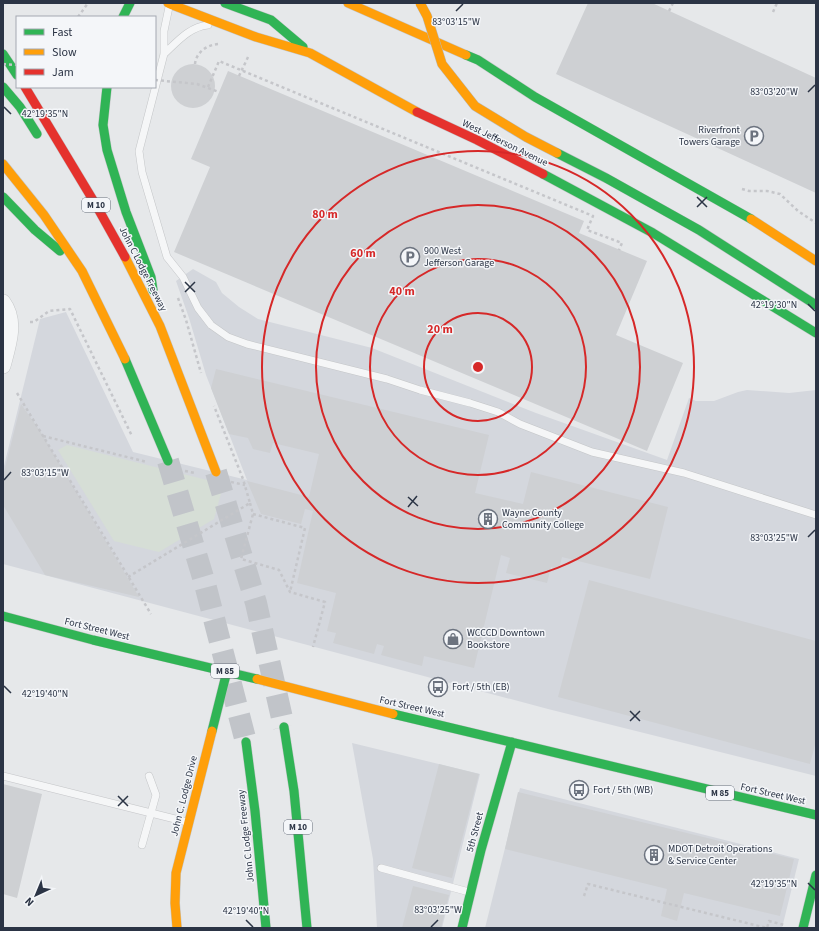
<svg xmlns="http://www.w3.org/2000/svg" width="819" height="931" viewBox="0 0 819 931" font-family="'Source Sans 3',sans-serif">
	<rect width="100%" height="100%" fill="#e6e8ea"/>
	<path fill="#d4d7dd" d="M193,269l23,13 6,11 17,14 19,12 114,29 164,65 131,47 22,-62 7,3h18l24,-9 9,-2 42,3 27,-3v386l-268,-67 -545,-145v-94l37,-151 26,-7 67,140 114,28 -41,-105 -17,-57 -13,-37z
		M352,743l128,31 -38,154h-65l-4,-69z
		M520,788l279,71 -17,69h-297z"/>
	<path fill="#d6ded6" d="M67,445l148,37 7,8 -8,29 -55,33 -45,-11 -56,-91z"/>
	<path fill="#ced0d3" d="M588,3h64l164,75v115l-260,-119z
		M171 86a22 22 0 1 1 44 0a22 22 0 1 1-44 0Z
		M228,71l356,150 -5,12 68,28 -31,74 67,28 -36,88 -473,-199 36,-85 -19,-8z
		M216,369l273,66 -14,58 48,11 8,-32 137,35 -18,72 -88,-22 -3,12 -8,-2 -4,16 -41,-10 4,-15 -9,-3 -27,113 -50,-12 -2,10 -41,-11 3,-9 -7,-2 -3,10 -41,-11 3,-10 -9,-2 9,-38 -39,-10 16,-72 -8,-2 -4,15 -40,-10 -14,-33 62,16 10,-43 -46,-11 -3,10 -17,-4 -5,-11 -19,-4 -18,-46z
		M21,404l19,27 99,166 -94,-22 -42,-70v-29z
		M589,580l227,61v100l-6,23 -252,-67z
		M439,764l40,10 -27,104 -40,-10z
		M3,784l39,10 -25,104 -14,-4z
		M518,792l276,67 -14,57 -96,-23 -7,28 -16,-5 6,-27 -162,-40z
		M413,886l36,9 -8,33h-39z"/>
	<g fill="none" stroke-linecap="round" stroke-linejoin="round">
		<path stroke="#c1c4c9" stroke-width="22" stroke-dasharray="22 11" stroke-linecap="butt" d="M168,461l37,123 41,158
			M216,472l40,131 28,124"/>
		<g stroke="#c4c6c8" stroke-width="8">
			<path id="lane" d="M169,7l-5,24v23l-25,97 3,21 25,85 16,20 15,31 13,17 17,12 19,7 140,35 33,11 50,13 28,9 22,12 72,28 92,21 132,42
				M164,54c13,-12 25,-27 44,-29
				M3,776l184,46
				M142,845l14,-50 -7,-19
				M381,868l88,24"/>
		</g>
		<g stroke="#c4c6c8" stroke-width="16">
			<path id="street" d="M3,302c14,19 6,42 0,64"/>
		</g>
		<g stroke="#c4c6c8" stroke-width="10">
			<path id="fast" d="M225,3l46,17 32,27
				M123,17l7,-14
				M3,54l14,21
				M466,55l12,5 57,37 216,122
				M3,87l17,20 17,27
				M107,87l-4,38 4,25 19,62 25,65 2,13
				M543,174l110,59 163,100
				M3,197l32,33 25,21
				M125,359l43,102
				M3,616l90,24 164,39
				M393,714l423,101
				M284,727l10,64 13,137
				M212,731l15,-60
				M246,742l9,69 11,117
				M462,928l19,-78 31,-108
				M803,928l13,-53"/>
		</g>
		<g stroke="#c4c6c8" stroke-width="10">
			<path id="slow" d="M168,3l2,1
				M348,3l118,52
				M170,4l86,33 54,16 107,59
				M3,164l41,51 38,56 43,88
				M751,219l65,42
				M125,257l35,69 56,146
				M257,679l136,35
				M177,928l-2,-25 1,-30 36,-142"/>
		</g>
		<g stroke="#c4c6c8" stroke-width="10">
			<path id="jam" d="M25,87l71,118 29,52
				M417,112l60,28 66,34"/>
		</g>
		<path stroke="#c5c6ca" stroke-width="2.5" stroke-dasharray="3 3" stroke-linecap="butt" d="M669,11l4,-8
			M773,12l4,-9
			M78,17l10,-14
			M195,64c1,-11 11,-19 23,-20
			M239,76l10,-21
			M742,189l7,2h18l13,3 18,17 18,12
			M178,298l8,22 15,53
			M30,322h4l15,-11 21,-2 62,127
			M17,393l134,221
			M43,436l104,26
			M185,471l10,2
			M231,482l14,3
			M250,503l3,11 -12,45 38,11 11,22 35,10 -12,45
			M253,514l52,14 -15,64
			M128,577l122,-74 -7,-24 -29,-73
			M584,896l4,-12 179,44 2,-7 15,4"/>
		<use href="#lane" stroke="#f5f6f7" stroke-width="7"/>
		<use href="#street" stroke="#f5f6f7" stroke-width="15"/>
		<use href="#fast" stroke="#30b455" stroke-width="9"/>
		<use href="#slow" stroke="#ff9f0a" stroke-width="9"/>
		<use href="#jam" stroke="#e5322d" stroke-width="9"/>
		<g stroke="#b8bbbf" stroke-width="10" stroke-linecap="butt">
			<path id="fast-bridge" d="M557,153l49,25 93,52 117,75"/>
		</g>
		<g stroke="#b8bbbf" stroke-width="10" stroke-linecap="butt">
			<path id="slow-bridge" d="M420,3l7,13 15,48 33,42 51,31 31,16"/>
		</g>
		<path stroke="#c5c6ca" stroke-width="2.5" stroke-dasharray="3 3" stroke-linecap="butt" d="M3,64l14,1
			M155,80l42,4 22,8
			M208,87l11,-26 374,155 -6,14 35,13 -3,7"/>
		<use href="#fast-bridge" stroke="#30b455" stroke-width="9"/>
		<use href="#slow-bridge" stroke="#ff9f0a" stroke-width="9"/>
	</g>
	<path fill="none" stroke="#2b3445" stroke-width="1.5" d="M456,11l7,-7M808,92l7,-7M4,107l7,7M697,197l10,10M697,207l10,-10M185,282l10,10M185,292l10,-10M808,304l7,7M4,480l7,-8M408,497l10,9M408,507l9,-11M808,537l7,-7M4,686l7,7M630,711l10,10M630,721l10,-10M118,796l10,10M118,806l10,-10M808,883l7,7M246,920l7,7M431,927l7,-7"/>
	<g fill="none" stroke="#d62828" stroke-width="2">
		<circle cx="478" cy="367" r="54"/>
		<circle cx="478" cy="367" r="108"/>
		<circle cx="478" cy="367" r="162"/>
		<circle cx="478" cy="367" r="216"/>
	</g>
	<defs>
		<g id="parking-ring" transform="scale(1)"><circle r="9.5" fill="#f4f6f9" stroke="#6c737f" stroke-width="1.5"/><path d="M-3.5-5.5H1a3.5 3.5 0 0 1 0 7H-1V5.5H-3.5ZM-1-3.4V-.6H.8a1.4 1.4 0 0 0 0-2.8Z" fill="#6c737f"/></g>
		<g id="building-ring" transform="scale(1)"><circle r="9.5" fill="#f4f6f9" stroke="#6c737f" stroke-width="1.5"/><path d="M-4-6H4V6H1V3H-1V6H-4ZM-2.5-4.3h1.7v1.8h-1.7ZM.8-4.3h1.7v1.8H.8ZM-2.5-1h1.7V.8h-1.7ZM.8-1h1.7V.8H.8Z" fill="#6c737f"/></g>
		<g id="shop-ring" transform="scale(1)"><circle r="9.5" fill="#f4f6f9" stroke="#6c737f" stroke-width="1.5"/><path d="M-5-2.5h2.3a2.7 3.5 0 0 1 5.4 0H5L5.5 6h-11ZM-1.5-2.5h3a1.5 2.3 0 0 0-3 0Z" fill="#6c737f"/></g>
		<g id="bus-ring" transform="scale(1)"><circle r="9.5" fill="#f4f6f9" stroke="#6c737f" stroke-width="1.5"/><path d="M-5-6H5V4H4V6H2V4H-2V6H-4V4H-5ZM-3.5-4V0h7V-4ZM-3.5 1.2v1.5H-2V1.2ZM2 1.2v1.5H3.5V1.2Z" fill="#6c737f"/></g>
	</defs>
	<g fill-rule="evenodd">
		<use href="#parking-ring" x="754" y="136"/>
		<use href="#parking-ring" x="410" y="257"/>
		<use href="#building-ring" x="488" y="519"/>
		<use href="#shop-ring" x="453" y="639"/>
		<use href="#bus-ring" x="438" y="687"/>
		<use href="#bus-ring" x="579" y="790"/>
		<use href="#building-ring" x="654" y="855"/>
	</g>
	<g text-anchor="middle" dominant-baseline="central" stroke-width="3" stroke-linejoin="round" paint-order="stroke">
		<g fill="#f4f6f9" stroke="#676e7b" stroke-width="1">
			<rect x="82" y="198" width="28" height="14" rx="3"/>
			<rect x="211" y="664" width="28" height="14" rx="3"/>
			<rect x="706" y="786" width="28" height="14" rx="3"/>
			<rect x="284" y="820" width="28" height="14" rx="3"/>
		</g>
		<g font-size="9" font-weight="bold" fill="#2b3445">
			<text x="96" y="205">M 10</text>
			<text x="225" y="671">M 85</text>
			<text x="720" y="793">M 85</text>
			<text x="298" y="827">M 10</text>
		</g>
		<g font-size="10" fill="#2b3445" stroke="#f4f6f9" text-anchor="start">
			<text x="740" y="130" text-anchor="end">Riverfront<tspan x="740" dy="12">Towers Garage</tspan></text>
			<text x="424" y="251">900 West<tspan x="424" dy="12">Jefferson Garage</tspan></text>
			<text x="502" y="513">Wayne County<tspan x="502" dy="12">Community College</tspan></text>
			<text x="467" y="633">WCCCD Downtown<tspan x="467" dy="12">Bookstore</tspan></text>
			<text x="452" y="687">Fort / 5th (EB)</text>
			<text x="593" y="790">Fort / 5th (WB)</text>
			<text x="668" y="849">MDOT Detroit Operations<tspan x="668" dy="12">&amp; Service Center</tspan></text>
		</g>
		<g font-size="10" fill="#2b3445" stroke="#f4f6f9">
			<text transform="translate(505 143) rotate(26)">West Jefferson Avenue</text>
			<text transform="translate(143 269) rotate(63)">John C Lodge Freeway</text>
			<text transform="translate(97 629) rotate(14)">Fort Street West</text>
			<text transform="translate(412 707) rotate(13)">Fort Street West</text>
			<text transform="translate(773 794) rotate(13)">Fort Street West</text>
			<text transform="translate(184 796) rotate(-76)">John C. Lodge Drive</text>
			<text transform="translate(475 832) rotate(-75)">5th Street</text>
			<text transform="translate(246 836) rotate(-96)">John C Lodge Freeway</text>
		</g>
	</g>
	<g font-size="10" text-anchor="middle" fill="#2b3445" stroke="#f4f6f9" stroke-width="3" stroke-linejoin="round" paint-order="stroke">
		<text x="456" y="25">83°03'15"W</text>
		<text x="774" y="95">83°03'20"W</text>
		<text x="45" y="117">42°19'35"N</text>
		<text x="774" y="308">42°19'30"N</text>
		<text x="45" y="476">83°03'15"W</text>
		<text x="774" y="541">83°03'25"W</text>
		<text x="45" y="697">42°19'40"N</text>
		<text x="774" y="887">42°19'35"N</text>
		<text x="438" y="913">83°03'25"W</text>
		<text x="246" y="914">42°19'40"N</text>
	</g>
	<circle cx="478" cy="367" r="6" fill="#d62828" stroke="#f4f6f9" stroke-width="2"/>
	<g font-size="12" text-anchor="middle" font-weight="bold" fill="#d62828" stroke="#f4f6f9" stroke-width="3" stroke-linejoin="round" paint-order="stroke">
		<text x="325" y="218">80 m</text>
		<text x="363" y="257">60 m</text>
		<text x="402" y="295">40 m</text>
		<text x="440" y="333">20 m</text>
	</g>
	<rect width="819" height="931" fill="none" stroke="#2b3445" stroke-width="8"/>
	<rect x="16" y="16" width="140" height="72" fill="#f4f6f9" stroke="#a4a8b1"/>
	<rect x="24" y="29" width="20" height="6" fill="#30b455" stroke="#a4a8b1"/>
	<text x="52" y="36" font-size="12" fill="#2b3445">Fast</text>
	<rect x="24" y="49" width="20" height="6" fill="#ff9f0a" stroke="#a4a8b1"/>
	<text x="52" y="56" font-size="12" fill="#2b3445">Slow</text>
	<rect x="24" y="69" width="20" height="6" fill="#e5322d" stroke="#a4a8b1"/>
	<text x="52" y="76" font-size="12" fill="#2b3445">Jam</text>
	<g transform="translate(36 895) rotate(224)" stroke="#f4f6f9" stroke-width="3" paint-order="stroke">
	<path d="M0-3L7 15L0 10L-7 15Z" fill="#2b3445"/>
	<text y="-6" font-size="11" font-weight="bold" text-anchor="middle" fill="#2b3445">N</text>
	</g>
</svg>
